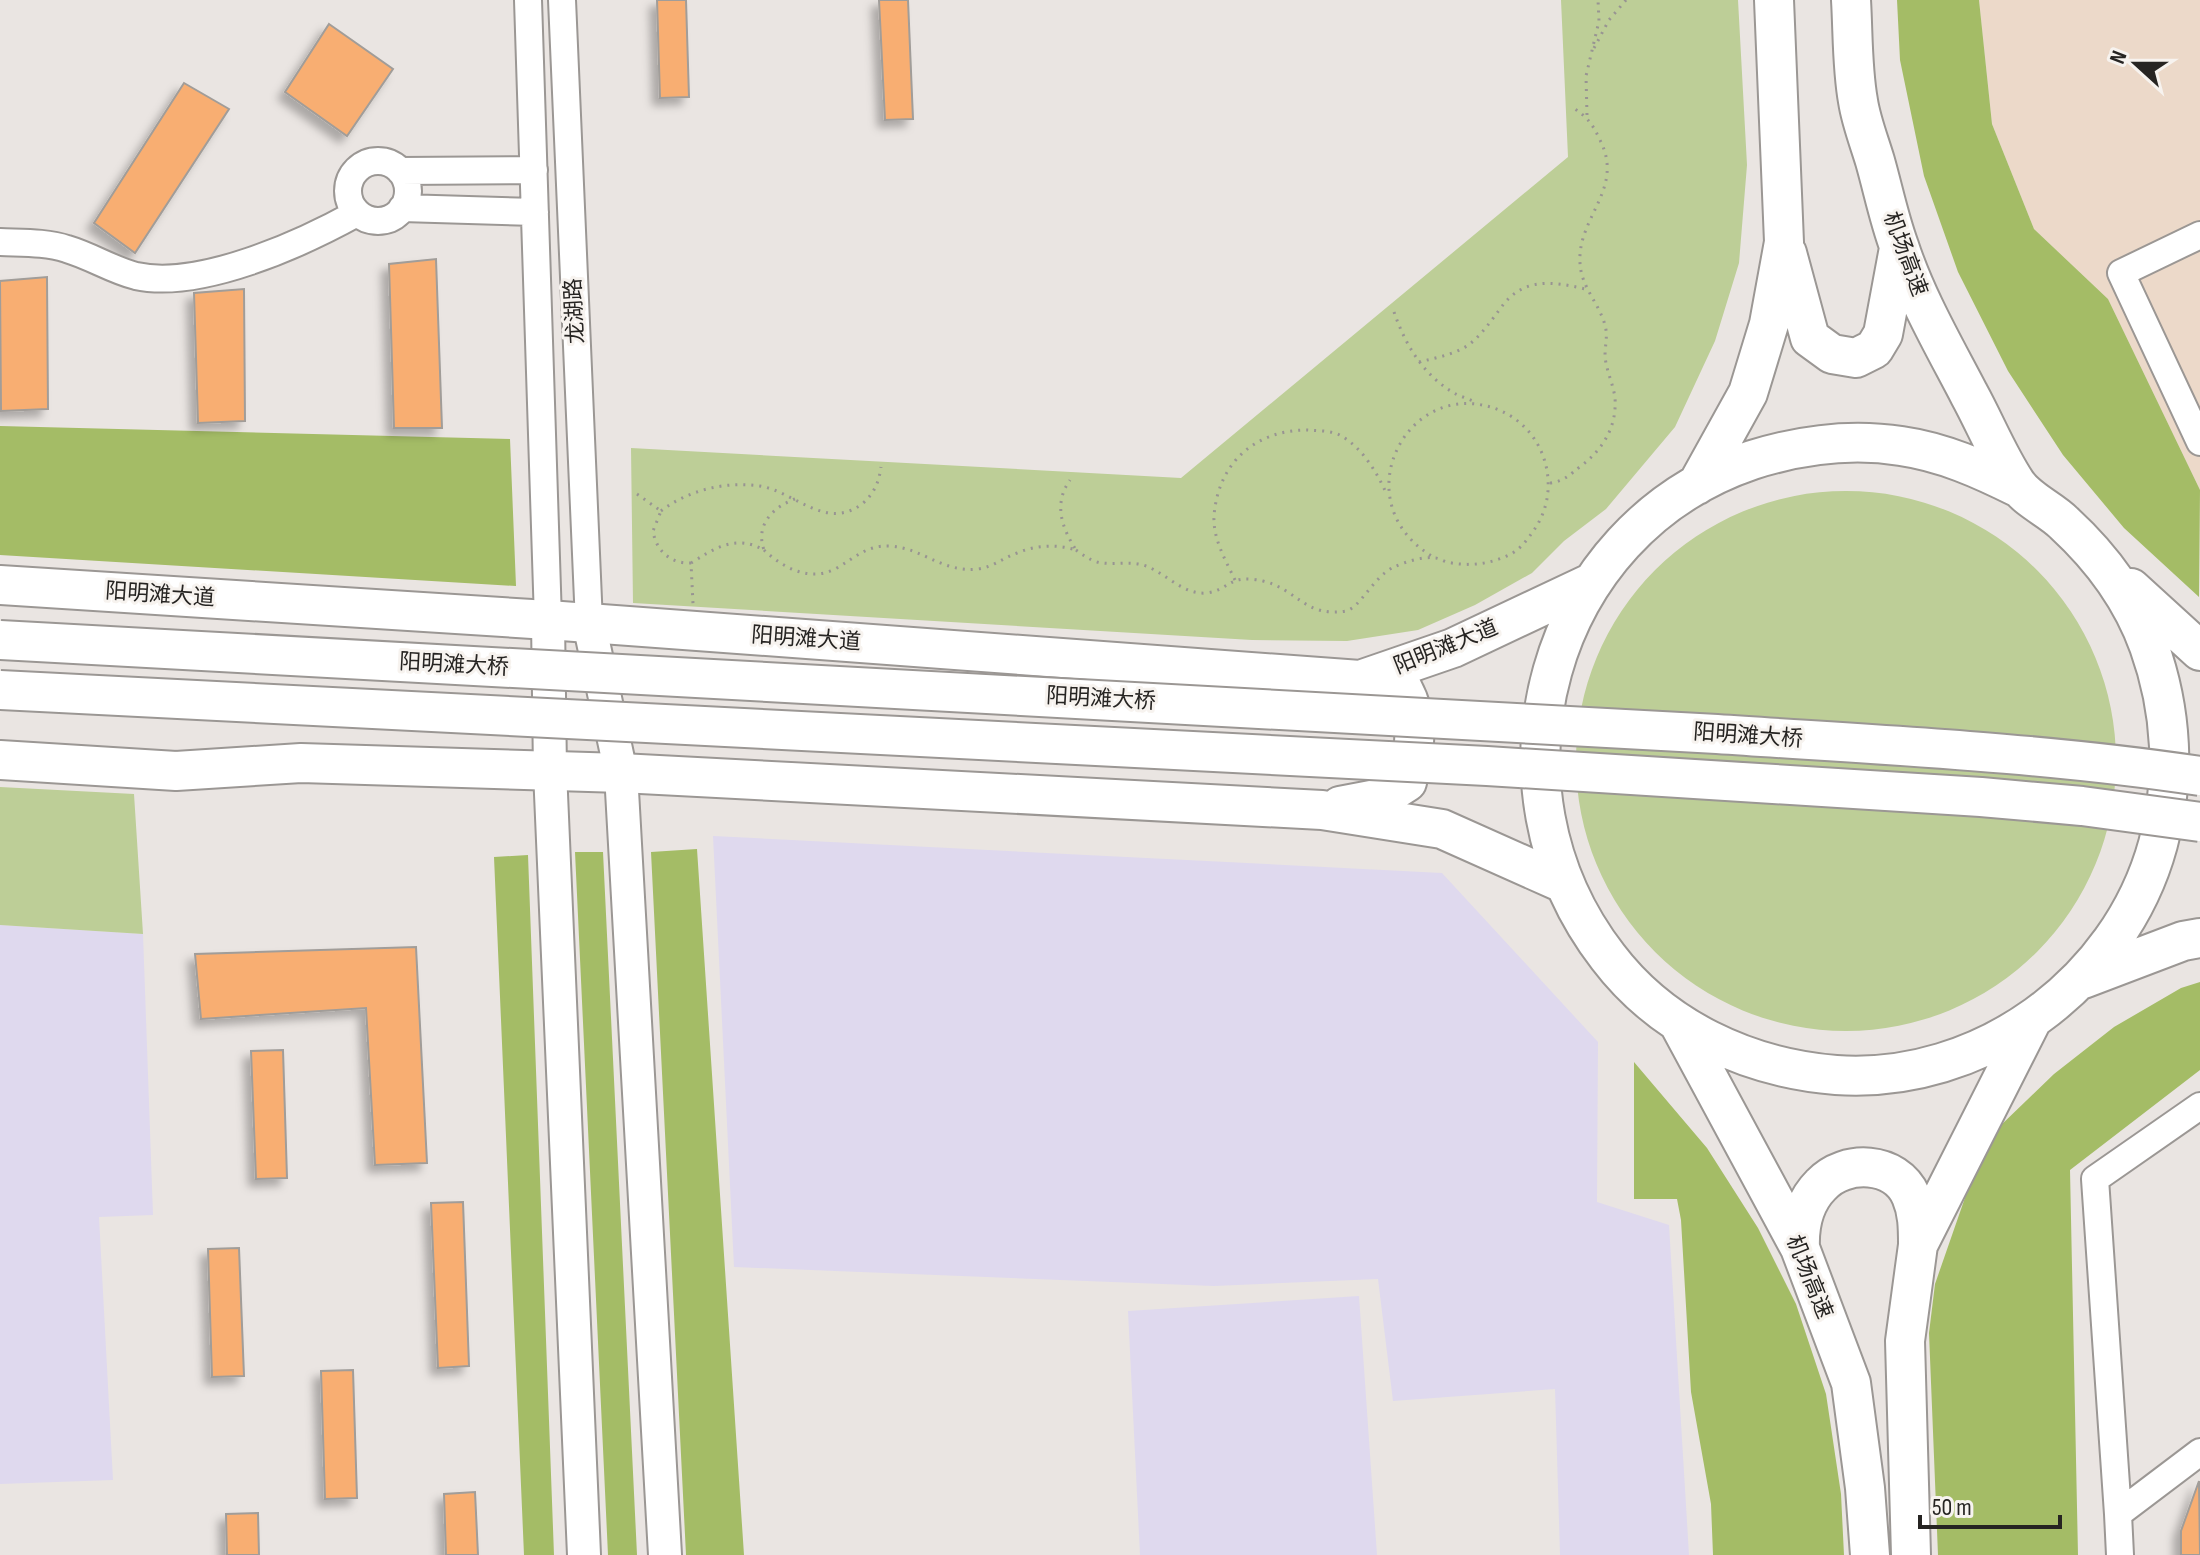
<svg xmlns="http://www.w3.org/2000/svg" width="2200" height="1555" viewBox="0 0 2200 1555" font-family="'Sofia Sans Condensed','Noto Sans SC',sans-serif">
	<defs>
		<filter id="shadow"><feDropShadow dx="-7" dy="7" stdDeviation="4" flood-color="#0004"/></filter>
	</defs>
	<rect width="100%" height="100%" fill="#eae5e2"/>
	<path fill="#ecd9c9" d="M1979,0h221v490l-92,-191 -74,-70 -42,-105z"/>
	<path fill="#dfd9ee" d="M713,836l729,37 156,169 -1,160 72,23 20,330h-129l-5,-166 -162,12 -15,-122 -164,7 -480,-19z
		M0,925l143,9 10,281 -54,2 14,263 -113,4z
		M1359,1296l18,259h-237l-12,-244z"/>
	<path fill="#bdce97" d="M1561,0h177l9,165 -8,98 -24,78 -40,86 -69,82 -42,32 -32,32 -57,32 -57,25 -71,11 -95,-1 -619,-37 -2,-155 550,30 387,-321z
		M1576 761a270 270 0 1 1 540 0a270 270 0 1 1-540 0Z
		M0,787l134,7 9,140 -143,-9z"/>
	<path fill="#a4bc66" d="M1897,0h82l13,124 42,105 74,70 92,191 -1,107 -75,-69 -61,-73 -55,-84 -50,-99 -34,-96 -24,-116z
		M0,426l510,13 6,147 -516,-31z
		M697,849l47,706h-58l-35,-703z
		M575,852h28l34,703h-29z
		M528,855l26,700h-30l-30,-698z
		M2200,982v88l-130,100 8,385h-140l-9,-222 6,-49 40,-115 24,-42 55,-53 60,-47 67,-39z
		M1634,1062l73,86 51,80 38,76 30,90 15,100 3,61h-131l-2,-51 -20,-112 -10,-172 -4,-21h-43z"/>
	<path fill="#f8ae72" stroke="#a19d99" stroke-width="2" filter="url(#shadow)" d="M657,0h29l3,97 -29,1z
		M879,0h29l5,119 -28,1z
		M329,24l64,45 -46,67 -62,-44z
		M184,83l45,26 -94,144 -41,-30z
		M436,259l6,169h-48l-5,-164z
		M47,277l1,132 -47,2 -1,-130z
		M244,289l1,132 -47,2 -4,-130z
		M416,947l11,216 -52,2 -9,-157 -165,11 -6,-65z
		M283,1050l4,128 -31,1 -5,-128z
		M463,1202l6,164 -31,2 -7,-165z
		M239,1248l5,128 -32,1 -4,-128z
		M353,1370l4,128 -32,1 -4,-128z
		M2199,1481l1,74h-19v-24z
		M475,1492l3,63h-32l-2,-61z
		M258,1513l1,42h-32l-1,-41z"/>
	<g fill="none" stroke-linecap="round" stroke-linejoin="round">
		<g stroke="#9b9794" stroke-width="30">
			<path id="minor" d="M528,0l20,620
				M562,0l27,623
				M348 191a30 30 0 1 1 60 0a30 30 0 1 1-60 0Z
				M400,171l134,-1
				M402,208l133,4
				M2200,235l-79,38 79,169
				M0,242c22,1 46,0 67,7 24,7 45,21 69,27 64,14 165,-32 221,-63
				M2118,1514l-23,-335 105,-73
				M2120,1555l-2,-41 82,-62"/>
		</g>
		<g stroke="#9b9794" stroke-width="36">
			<path id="major" d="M548,620l2,151 34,784
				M589,623l32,150 44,782"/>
		</g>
		<g stroke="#9b9794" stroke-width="42">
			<path id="highway" d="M1851,0c2,33 1,68 7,101 3,20 11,40 17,60 8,28 14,58 24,85 17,52 45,100 70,148 16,29 29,62 47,89 11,17 34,26 48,40 37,34 68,76 85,123 23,64 27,133 9,198 -38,140 -178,241 -322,231 -89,-7 -174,-47 -228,-118 -132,-170 -64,-427 144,-497 48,-15 99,-22 149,-14 42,6 80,23 118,42
				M1787,253l23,85 22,16 24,4 18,-9 9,-15 16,-86
				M1697,485l51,-92 21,-69 15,-82 -10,-242
				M0,585l548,35 812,60 93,-32 140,-66
				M2131,588l69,63
				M0,760l176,11 125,-8 320,10 701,37 120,19 121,54
				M1340,806l42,-8 25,-16c8,-34 13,-62 -4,-93l-43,-9
				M2083,979l100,-38 17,-3
				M1678,1022l122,226 51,135 14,105 5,67
				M1800,1248c-1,-24 4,-46 21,-63 24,-26 75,-24 90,11 7,16 7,32 7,49
				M1911,1555l-6,-214 13,-96 113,-223"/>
		</g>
		<path stroke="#989492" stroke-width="3" stroke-dasharray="2 6" stroke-linecap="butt" d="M1594,48l15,-28 17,-20
			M1587,115l-1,-39 13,-55 -1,-21
			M1394,312c11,32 29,63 60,81 7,4 16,6 23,10
			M1419,362c16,-4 33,-7 48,-16 14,-10 23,-24 33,-37 22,-32 52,-28 85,-20
			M1550,483c15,-2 19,-8 31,-17 22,-17 36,-39 34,-68 -2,-15 -9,-28 -10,-42 0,-11 3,-20 0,-31 -6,-22 -24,-38 -25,-62 -3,-46 45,-74 20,-123 -7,-15 -13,-24 -27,-32
			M637,494l24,17 -8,20c3,20 18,33 38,32l2,41
			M661,511c27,-21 65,-30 99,-25 35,6 66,45 102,18 12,-10 17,-22 19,-37
			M764,550c19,18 46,32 71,19 20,-11 31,-24 55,-23 33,2 52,27 88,23 15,-2 25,-11 39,-16 19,-8 40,-9 59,-3 -14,-22 -23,-46 -6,-70
			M1076,550c7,5 14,10 21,12 16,4 33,-2 49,4 19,7 38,29 60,27 25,-3 22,-20 57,-12 34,8 42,37 83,30 14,-3 28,-35 48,-44 11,-5 29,-11 41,-9 4,0 8,3 12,4 22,5 44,2 64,-8 11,-6 19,-18 25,-27 26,-41 9,-98 -37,-117 -92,-37 -159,94 -64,148
			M691,563c24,-15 45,-29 73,-13 -9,-25 9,-43 31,-51
			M1235,580c-10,-21 -22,-41 -21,-64 4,-53 41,-86 93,-86 12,1 26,0 36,7 20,12 35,37 44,58"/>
		<use href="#minor" stroke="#fff" stroke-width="26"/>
		<use href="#major" stroke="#fff" stroke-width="32"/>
		<use href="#highway" stroke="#fff" stroke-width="38"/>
		<g stroke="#9b9794" stroke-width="42" stroke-linecap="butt">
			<path id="highway-bridge" d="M0,640l1717,94c161,11 323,18 483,42
				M0,690l1487,76 494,31 101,9 118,16"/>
		</g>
		<use href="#highway-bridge" stroke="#fff" stroke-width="38"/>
	</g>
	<g text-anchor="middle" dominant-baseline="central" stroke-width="6" stroke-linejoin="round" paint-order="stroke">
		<g font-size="22" fill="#262422" stroke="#f7f3ef">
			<text transform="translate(1905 254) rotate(70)">机场高速</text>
			<text transform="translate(575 311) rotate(-93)">龙湖路</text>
			<text transform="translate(160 595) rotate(4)">阳明滩大道</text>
			<text transform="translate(806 639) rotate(4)">阳明滩大道</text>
			<text transform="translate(1446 647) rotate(-22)">阳明滩大道</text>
			<text transform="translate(454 665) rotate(3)">阳明滩大桥</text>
			<text transform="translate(1101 699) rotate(3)">阳明滩大桥</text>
			<text transform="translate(1748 736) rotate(4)">阳明滩大桥</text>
			<text transform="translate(1809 1277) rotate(68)">机场高速</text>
		</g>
	</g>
	<g transform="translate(2136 64) rotate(291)" stroke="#f7f3ef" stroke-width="6" paint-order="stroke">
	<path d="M0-6L14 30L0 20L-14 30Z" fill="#262422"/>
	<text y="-12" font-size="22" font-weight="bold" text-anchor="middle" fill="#262422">N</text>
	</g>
	<path d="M1920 1515v12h140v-12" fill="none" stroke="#262422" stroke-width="4"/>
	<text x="1932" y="1515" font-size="24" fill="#262422" stroke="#f7f3ef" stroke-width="6" paint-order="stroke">50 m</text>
</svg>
